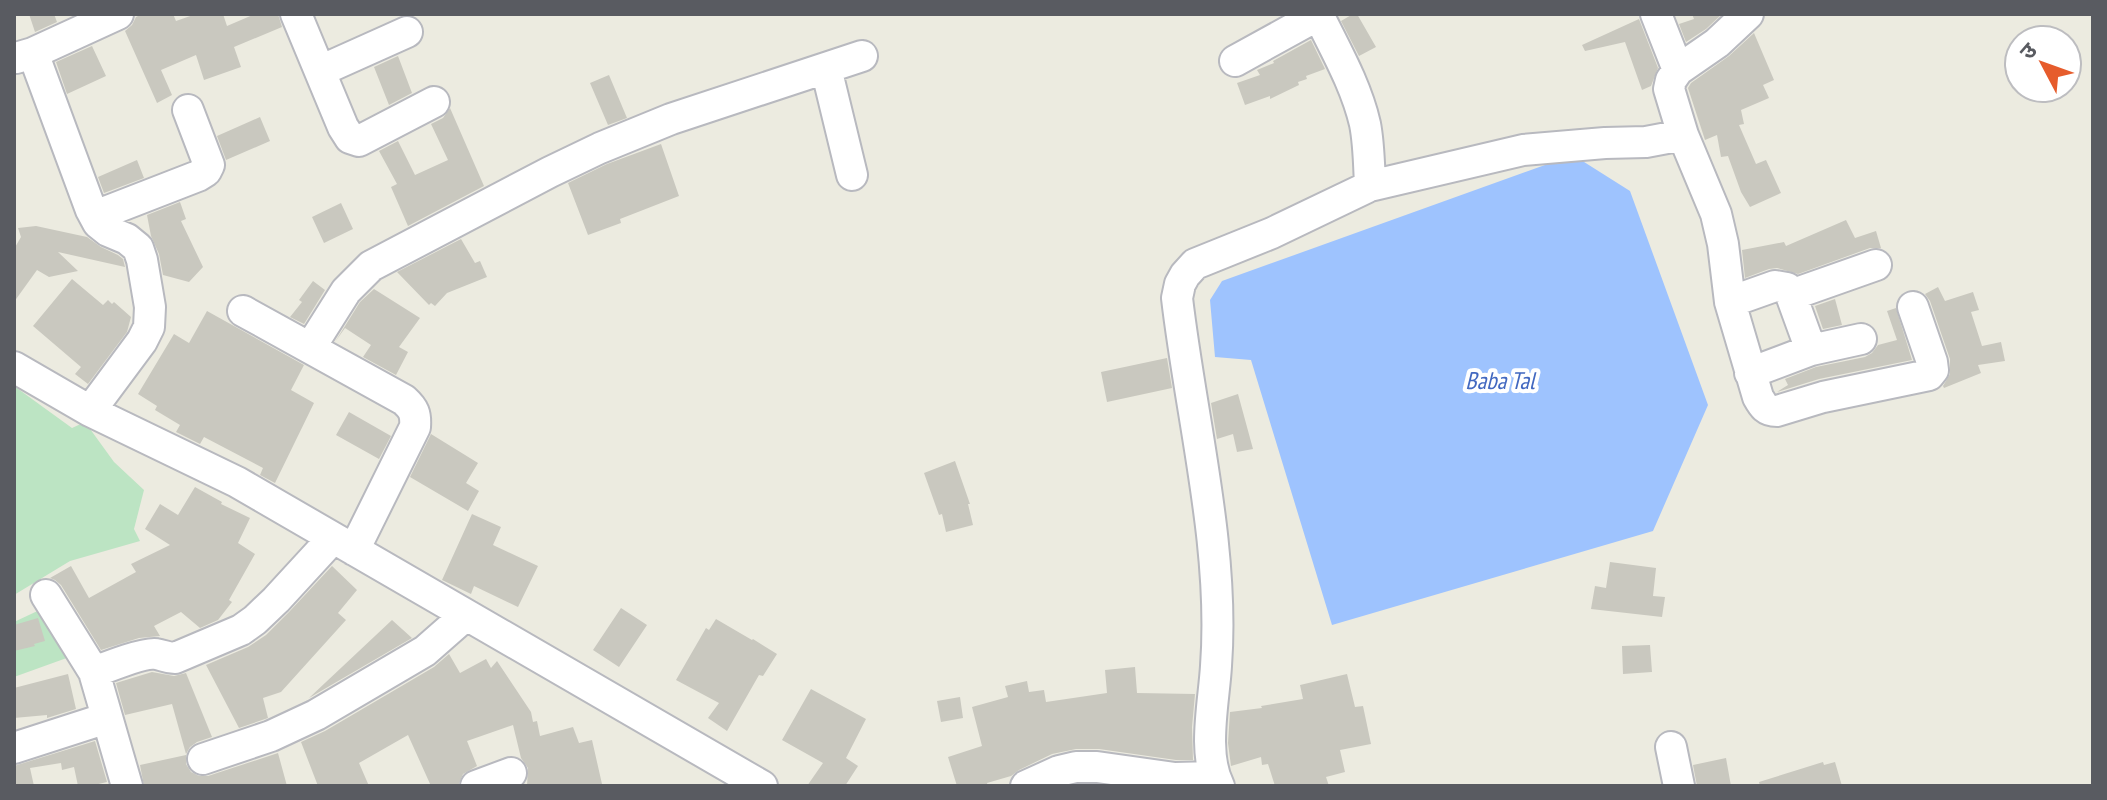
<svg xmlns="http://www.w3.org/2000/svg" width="2107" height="800" viewBox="0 0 2107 800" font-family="'PT Sans Narrow','Noto Sans Devanagari',sans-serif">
	<rect width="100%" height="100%" fill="#ecebe0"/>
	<path fill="#bce4c3" d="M14,386l58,42 13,-6 29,40 30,28 -10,39 6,12 -70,20 -56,34z
		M46,607l29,48 -61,22v-55z"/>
	<path fill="#9ec3fe" d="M1573,155l57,36 78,214 -55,126 -321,94 -81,-265 -36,-3 -5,-57 12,-19z"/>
	<path fill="#c9c8bf" d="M29,14h25l3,8 -22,10z
		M142,14h31l3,7 20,-7h27l4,12 28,-12h23l4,13 -48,20 7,20 -37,13 -8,-25 -35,15 11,25 -15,8 -32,-72 7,-6 4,-8z
		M1353,14h4l19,33 -17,9 -18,-35z
		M1692,14h30l-16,15 -20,13 -7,-18 15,-5z
		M1639,19l19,49 -7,18 -9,4 -17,-48 -40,9 -3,-6z
		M1754,33l20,47 -11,5 6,13 -28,12 3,14 -5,1 17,39 10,-4 15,33 -31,14 -9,-15 -13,-36 -7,1 -4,-22 -12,5 -17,-52 3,-5 38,-27z
		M1311,40l14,29 -19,7 1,3 -9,3 1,3 -29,14v-3l-25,9 -8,-22 23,-8 -3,-5 17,-7 -1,-2z
		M92,46l14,30 -39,18 -11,-32z
		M398,56l14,37 -23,12 -15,-38z
		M609,75l18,43 -19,7 -18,-42z
		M450,108l34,78 -76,40 -17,-39 6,-3 -18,-33 19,-10 17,34 33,-15 -17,-36 12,-6z
		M260,117l10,24 -44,19 -9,-24z
		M661,144l18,52 -59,23 1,4 -33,12 -20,-52 39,-19z
		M137,160l7,18 -40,15 -6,-16z
		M180,202l6,17 -5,2 22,46 -14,15 -26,-7 -4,-21 -8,-18 -4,-21z
		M341,203l12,26 -29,14 -12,-26z
		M1846,220l9,18 21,-7 5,17h-11l-72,26 -21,-6 -8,1 -24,9 -3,-28 42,-8 2,4z
		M36,226l51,11 14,10 17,8 5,4 2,8 -67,-15 20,19 -29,6 -12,-7 -23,32v-53l7,-12 -3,-9z
		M461,239l14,24 5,-2 7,16 -40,16 -12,13 -4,-3 -2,2 -32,-33z
		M72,279l31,26 5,-5 4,4 2,-2 17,15 -4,15 -39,52 -13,-10 6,-7 -48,-41z
		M313,281l12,9 -21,34 -14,-7 12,-15 -3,-2z
		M1938,287l7,14 28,-9 6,18 -8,2 11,34 19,-4 4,19 -27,4 3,8 -37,15 -1,-2 7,-12v-15l-20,-58 -5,-7z
		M374,289l46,29 -21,29 9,5 -12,23 -33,-18 8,-12 -26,-17 -10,14 25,-40z
		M1835,299l7,26 -19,4 -8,-23z
		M1896,308l16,52 -93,19 -42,13 11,-7 -3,-6 31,-12 49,-10 7,-4 6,-8 19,-5 -10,-29z
		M207,311l97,54 -13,25 23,13 -39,80 -15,-8 3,-7 -59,-31 -4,7 -24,-12 4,-7 -25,-15 2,-4 -19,-12 36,-60 15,9z
		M1167,358l5,30 -65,14 -6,-30z
		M1238,394l15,55 -16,3 -4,-18 -16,5 -6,-36z
		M349,412l42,24 -12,23 -43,-24z
		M431,434l47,29 -12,20 13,8 -11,20 -58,-34z
		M955,461l15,43h-2l5,21 -27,7 -4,-18 -3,1 -15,-42z
		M195,487l27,15 -1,2 29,14 -12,25 17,11 -26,46 3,2 -14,18 -18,8 -19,-16 -27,14 6,10 -21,2 -38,12 -40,-65 -6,-5 -5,-2 21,-12 18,32 47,-26 -5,-8 39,-19 -25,-16 15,-25 18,11z
		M472,514l29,13 -8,18 45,21 -20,41 -44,-21 -3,8 -29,-14z
		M1610,562l46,6 -3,28 12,1 -3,20 -71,-8 4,-23 11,2z
		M332,566l25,24 -19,23 8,7 -65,72 -18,6 5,20 -29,10 -33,-63 42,-18 18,-12 23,-23z
		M621,608l26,17 -28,42 -26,-17z
		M38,618l7,23 -11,3 1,2 -21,5v-26z
		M716,619l36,21 1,-1 24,15 -14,22 -4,-1 -32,56 -19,-13 11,-15 -43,-23 30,-52 3,2z
		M392,620l20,18 -103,60z
		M1650,645l2,27 -29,2 -1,-28z
		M449,654l11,19 26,-14 5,9 6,-7 34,51 2,10 4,-1 3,15 33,-9 6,16 13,-3 10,44 -10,2h-65l1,-18 -7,-10 -8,-33 -46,16 10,25 -14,8 -5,12h-27l-23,-51 -49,28 10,23h-51l-17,-44 24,-11 109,-64z
		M1135,667l2,26 58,1 -3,33 1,33h-17l-77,-11h-23l-24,5 -33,16 -8,6 -24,7 1,3h-31l-9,-29 34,-11 -10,-39 36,-10 -3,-11 22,-5 2,11 15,-2 2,12 61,-9 -2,-23z
		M152,672l22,4 12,-3 26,64 -15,5 -7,5 -4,7 -14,-50 -47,11 -9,-32z
		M68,674l8,35 -29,9v-3l-33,3v-30z
		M1347,674l8,33 8,-1 8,38 -31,6 5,22 -19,5 3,9h-54l-7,-22 -6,1 -1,-8 -30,9 -3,-23 2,-31 32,-4 -1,-2 42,-7 -3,-14z
		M811,689l55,30 -20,39 12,8 -13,20h-38l16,-23 -41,-23z
		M960,697l3,21 -22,4 -4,-21z
		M95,741l12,41 -17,4h-12l-4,-19 -12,3 -1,-7 -31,5 4,18h-20v-20z
		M278,753l9,33h-143l-4,-21 46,-10v9l5,8 8,4h9z
		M1726,758l5,28h-34l-4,-21z
		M1823,762l1,3 11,-3 7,24h-82l-1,-4z"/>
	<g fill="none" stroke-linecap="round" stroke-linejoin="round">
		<g stroke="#b8b9bf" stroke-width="34">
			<path id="minor" d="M296,14l47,113 7,11 9,3 75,-39
				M1318,14c17,35 38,71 47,110 4,20 4,42 5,62
				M1656,14l22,56
				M1748,14l-31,29 -39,27 -7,10 -2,9 14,46 33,79 7,30 7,58 28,95c5,9 8,14 19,14l46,-14 106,-22 4,-5 -1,-8 -19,-55
				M33,53l58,157 7,13 10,8 19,8 11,9 4,12 8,47 -1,20 -7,14 -52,70
				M16,58l17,-5 85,-39
				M1235,61l85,-47
				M826,68l26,107
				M320,71l87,-39
				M95,216l103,-40 8,-5 3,-6 -21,-55
				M1791,295l85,-30
				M1730,302l45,-16 12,2 4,7 20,55
				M243,311l161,89c10,9 12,14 11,27l-61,123
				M310,348l36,-57 25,-25 179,-94 50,-24 71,-29 191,-63
				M14,367l76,44 147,71 525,304
				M1750,373l61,-23 50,-11
				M46,595l48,77 33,114
				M94,672c13,-5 51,-20 62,-18 7,1 11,4 19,4l66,-28 14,-10 21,-20 57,-62
				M1671,747l8,39
				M14,748l93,-30
				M203,759l68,-23 45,-21 109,-64 41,-36
				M476,786l35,-13
				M1026,786l33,-15 17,-4h21l78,11 39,-1
				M1219,786c-17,-33 -5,-84 -3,-120 9,-120 -25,-248 -39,-368l3,-14 5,-9 10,-11 77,-31 98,-47 153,-36 82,-7 41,-1 37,-7"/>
		</g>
		<use href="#minor" stroke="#fff" stroke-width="30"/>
	</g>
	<g text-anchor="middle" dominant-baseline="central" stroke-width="8" stroke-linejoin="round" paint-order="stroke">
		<g font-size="24" font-style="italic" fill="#4268c0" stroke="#fff">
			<text x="1500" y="380">Baba Tal</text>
		</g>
	</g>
	<rect width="2107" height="800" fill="none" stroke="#595b61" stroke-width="32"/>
	<g transform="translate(2043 64) rotate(311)"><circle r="38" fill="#ffffff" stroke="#bdbdc0" stroke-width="2"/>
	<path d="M0-6L14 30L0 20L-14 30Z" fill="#e65c2c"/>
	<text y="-12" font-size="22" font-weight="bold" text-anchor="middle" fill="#595b61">उ</text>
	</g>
</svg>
